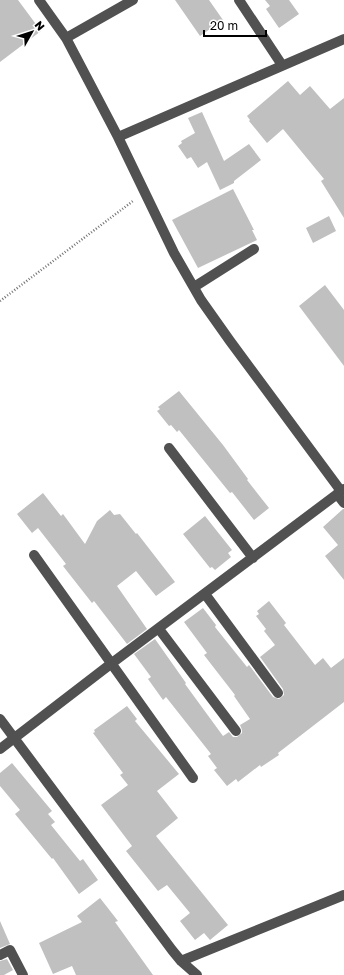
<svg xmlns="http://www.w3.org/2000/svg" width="344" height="975" viewBox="0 0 344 975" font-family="'Golos Text',sans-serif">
	<rect width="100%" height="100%" fill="#fff"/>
	<path fill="#c0c0c0" d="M0,0h18l23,31 -41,31z
		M175,0h34l14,20 -23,16z
		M265,0h24l10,14 -20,14 -13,-19 4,-3z
		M288,81l12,14 10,-9 20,23 14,-11v120l-23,-37 3,-2 -41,-50 -16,14 -18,-22 1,-1 -3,-4z
		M202,112l22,49 25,-17 12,16 -27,21v2l-14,7 -13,-28 -9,6 -7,-11 -4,2 -9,-13 4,-3 -1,-2 14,-8 -7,-15z
		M233,189l21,41h-2l5,10 -59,28 -26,-48z
		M329,216l7,15 -23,12 -7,-15z
		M325,285l19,25v56l-45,-60z
		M179,391l44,54 25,34 -1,1 22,28 -15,12 -22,-28 -2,1 -51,-63 -2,2 -6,-7 -2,1 -12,-15 3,-2 -2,-2z
		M43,493l18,23 2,-2 22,30 12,-23 13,-11 4,5 6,-1 16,20 1,-1 38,49 -19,14 -20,-25 -19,15 30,43 -20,15 -33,-43 -2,2 -29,-37 3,-2 -28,-36 -6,5 -15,-19z
		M343,509h1v71l-19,-24 13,-11 -15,-18z
		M205,516l27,34 -4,3 3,4 -16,13 -3,-3 -2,1 -27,-34z
		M269,601l17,22 -2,2 31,40 8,-7 8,10 13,-10v44l-66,51 1,2 -18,12 -1,-2 -22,17 -2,-3 -9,7 -13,-16 3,-2 -9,-12 3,-2 -45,-57 -3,3 -15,-21 3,-2 -17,-23 21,-15 31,44 -1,1 38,52 6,-4 4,5h4l5,-4v-3l-2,-5 10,-6 -16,-23 1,-1 -31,-40 3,-2 -23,-31 19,-14 13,17 -1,2 32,40 2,-2 24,32 6,2 5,-4 -1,-6 -23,-32 15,-12 -11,-14 2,-2 -10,-13 3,-2 -2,-3z
		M127,706l10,13 -2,2 44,53 -22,17 21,27 -22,18 72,89 -18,15 -6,-7 -9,7 -15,-19 10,-8 -23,-28 -9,6 -32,-40 6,-5 -31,-41 27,-20 -8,-10 3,-2 -30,-40 2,-1 -1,-2z
		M12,763l40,48 -4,3 7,8 -4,3 29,36 3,-2 15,21 -19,14 -26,-36 -1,1 -37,-45 5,-4 -20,-24v-13z
		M100,898l18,23 -3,1 38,53h-77l-4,-9 -19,8 -14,-31 43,-21 -5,-6z
		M0,921l10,23 -10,4z
		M7,959l6,11 -9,5h-4v-14z"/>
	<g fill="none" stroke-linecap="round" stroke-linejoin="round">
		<path stroke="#737373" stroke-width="2.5" stroke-dasharray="1 2" stroke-linecap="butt" d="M0,301l133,-100"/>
		<path stroke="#515151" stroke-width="10" d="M39,0l27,38 52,99 56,116 27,47 29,41 111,150
			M239,0l43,65
			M66,38l67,-38
			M118,137l226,-98
			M194,287l60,-38
			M169,448l84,110
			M337,494l7,9
			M34,555l159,223
			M205,594l73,99
			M159,629l77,102
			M0,719l172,231 9,11 16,14
			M0,749l112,-86 232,-174
			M0,955l10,-5 13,25
			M181,961l163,-66"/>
	</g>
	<g transform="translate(32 32) rotate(51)" stroke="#ffffff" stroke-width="3" paint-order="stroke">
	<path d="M0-3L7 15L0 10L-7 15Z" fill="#000000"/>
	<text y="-6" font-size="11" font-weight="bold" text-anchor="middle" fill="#000000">N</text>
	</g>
	<path d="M204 30v6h62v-6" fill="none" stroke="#000000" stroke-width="2"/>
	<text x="210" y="30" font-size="12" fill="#000000" stroke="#ffffff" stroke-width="3" paint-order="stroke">20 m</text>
</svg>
